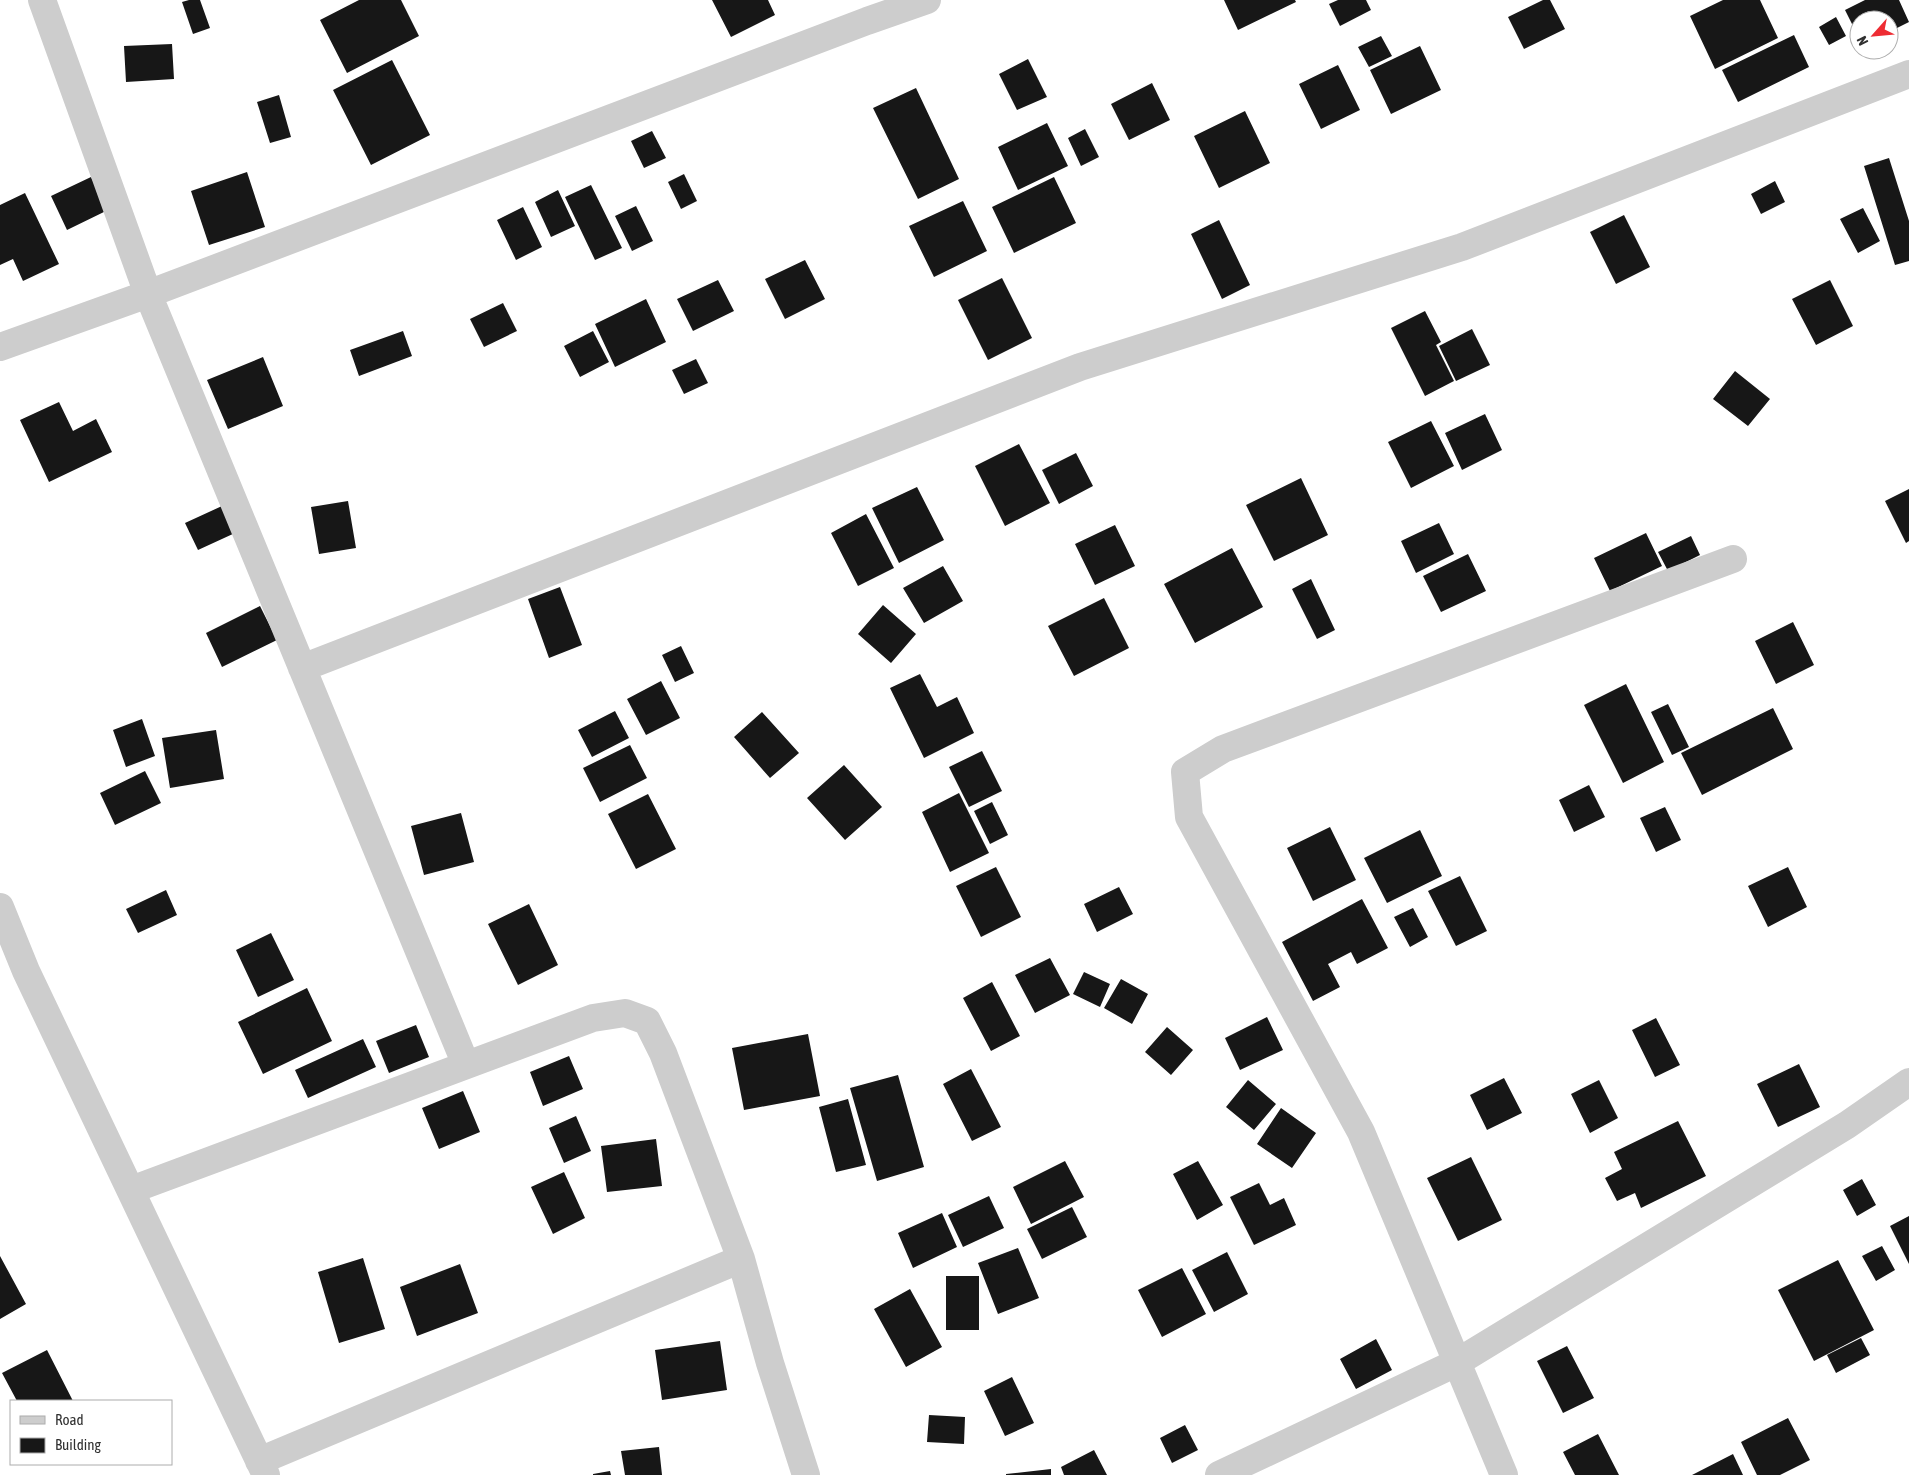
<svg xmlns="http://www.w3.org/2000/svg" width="1909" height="1475" viewBox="0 0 1909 1475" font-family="'Asap Condensed',sans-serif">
	<rect width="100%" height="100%" fill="#fff"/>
	<path fill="#171717" d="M189,0h11l10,28 -17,6 -11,-32z
		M359,0h42l18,36 -72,37 -27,-53z
		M712,0h56l7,15 -44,22z
		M1224,0h71l1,2 -58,28z
		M1338,0h28l5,10 -31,16 -11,-22z
		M1543,0h7l15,29 -41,20 -16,-32z
		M1723,0h37l18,38 -63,31 -25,-53z
		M1865,0h34l10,22 -20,10v-12h-30v18l-14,-28z
		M1836,17l10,19 -17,9 -10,-18z
		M1794,35l15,32 -71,35 -16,-32z
		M1381,36l11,20 -23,11 -11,-20z
		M172,44l2,35 -48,3 -2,-36z
		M1420,46l21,44 -50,24 -21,-44z
		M1028,59l19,38 -30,13 -18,-36z
		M392,60l38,75 -59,30 -38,-75z
		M1338,65l22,45 -39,19 -22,-45z
		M1152,83l18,37 -41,20 -18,-36z
		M916,88l43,91 -41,20 -45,-91z
		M279,95l12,42 -21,6 -13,-41z
		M1245,111l25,52 -51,25 -25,-52z
		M1047,123l21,43 -50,24 -20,-43z
		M1085,129l14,28 -18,9 -13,-28z
		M652,131l14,27 -22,10 -13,-27z
		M1889,158l20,63v40l-14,4 -31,-99z
		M247,172l18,55 -56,18 -18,-54z
		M684,174l13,27 -16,8 -13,-27z
		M91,177l17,33 -41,20 -16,-34z
		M1054,177l22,46 -62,30 -22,-46z
		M1775,181l10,21 -24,12 -10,-20z
		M591,185l31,63 -27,12 -30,-63z
		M558,190l17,36 -24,11 -16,-35z
		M25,193l34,71 -36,17 -10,-22 -13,6v-60z
		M963,201l24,50 -53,26 -25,-51z
		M636,206l17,35 -21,10 -17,-35z
		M523,207l19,40 -26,13 -19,-40z
		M1863,208l17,33 -22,12 -18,-34z
		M1624,215l26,52 -34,17 -26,-52z
		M1219,220l31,65 -28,14 -31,-65z
		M805,260l20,39 -40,20 -20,-40z
		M1002,278l30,60 -44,22 -30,-60z
		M718,280l16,31 -41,20 -16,-32z
		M1830,280l23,46 -37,19 -24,-46z
		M646,299l20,43 -51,25 -20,-43z
		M503,303l14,28 -33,16 -14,-28z
		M1425,311l16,31 -5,3 18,36 -29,15 -34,-68z
		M1472,329l18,36 -34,16 -17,-35z
		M403,331l9,25 -53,20 -9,-26z
		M593,331l16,31 -29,15 -16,-31z
		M263,357l20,49 -55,23 -21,-49z
		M696,359l12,24 -24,11 -12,-24z
		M1735,371l35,28 -22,27 -35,-27z
		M59,402l14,29 23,-12 16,33 -63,30 -29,-62z
		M1485,414l17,36 -40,20 -17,-37z
		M1431,421l23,45 -43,22 -23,-46z
		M1019,444l31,59 -45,23 -30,-60z
		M1076,453l17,33 -34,18 -17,-34z
		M1301,478l27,57 -54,26 -28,-56z
		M917,487l27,53 -45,23 -27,-55z
		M1909,489v52l-3,2 -21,-42z
		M348,501l8,47 -37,6 -8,-47z
		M222,506l13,27 -37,17 -13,-27z
		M866,514l28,54 -36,18 -27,-53z
		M1439,523l15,31 -38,19 -15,-32z
		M1115,525l20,41 -40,19 -20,-41z
		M1646,533l16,33 -52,25 -16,-33z
		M1691,536l9,19 -32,16 -10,-19z
		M1232,548l31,59 -68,36 -31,-59z
		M1468,554l18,37 -45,21 -18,-36z
		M943,566l20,35 -39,22 -21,-35z
		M1311,579l24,51 -18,9 -25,-50z
		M560,587l22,58 -33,13 -21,-59z
		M1104,598l25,50 -55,28 -26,-50z
		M883,605l33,29 -25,29 -33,-29z
		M260,606l17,34 -55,27 -16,-34z
		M1793,622l21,43 -38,19 -21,-43z
		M681,646l13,27 -19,9 -13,-27z
		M920,674l17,33 20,-10 17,36 -50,25 -34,-70z
		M661,681l19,37 -34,17 -19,-36z
		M1626,684l38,78 -41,21 -39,-78z
		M1668,704l21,43 -17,8 -21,-43z
		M1773,708l20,41 -91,46 -21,-42z
		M615,711l14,27 -37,19 -14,-27z
		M762,712l37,41 -29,25 -36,-41z
		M142,719l13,37 -29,11 -13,-37z
		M216,730l8,49 -54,9 -8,-50z
		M630,745l17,33 -47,24 -17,-34z
		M982,751l20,40 -33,16 -20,-40z
		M844,765l38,42 -37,33 -38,-42z
		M145,771l16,32 -46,22 -15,-32z
		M1589,785l16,32 -31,15 -15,-32z
		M959,793l30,60 -39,19 -28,-60z
		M648,794l28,55 -40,20 -28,-55z
		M992,802l16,33 -18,9 -16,-33z
		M1665,807l16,33 -25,12 -16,-34z
		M461,813l13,49 -50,13 -13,-49z
		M1330,827l26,53 -43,21 -26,-53z
		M1420,830l22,46 -55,27 -23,-45z
		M996,867l25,50 -40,20 -25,-51z
		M1788,867l19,40 -39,20 -20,-41z
		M1460,876l27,55 -31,15 -28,-55z
		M1119,887l14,27 -36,18 -13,-28z
		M166,890l11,25 -39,18 -12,-24z
		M1362,899l26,49 -31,16 -6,-12 -23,12 12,23 -27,14 -31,-59z
		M529,904l29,61 -40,20 -30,-61z
		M1413,908l15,29 -18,10 -16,-30z
		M271,933l23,47 -36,17 -22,-47z
		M1050,958l20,37 -35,18 -20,-38z
		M1084,972l26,12 -10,23 -27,-13z
		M1121,979l27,15 -16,30 -28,-16z
		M992,982l28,54 -29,15 -28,-53z
		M307,988l25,53 -69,33 -25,-52z
		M1267,1017l16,33 -43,20 -15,-32z
		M1656,1018l24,47 -25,12 -23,-47z
		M416,1025l13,32 -40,16 -13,-32z
		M1167,1027l26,23 -22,25 -26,-23z
		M808,1034l12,62 -76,14 -12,-62z
		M363,1039l13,28 -68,31 -13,-28z
		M569,1056l14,33 -40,17 -13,-34z
		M1799,1064l21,43 -42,20 -21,-43z
		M971,1069l30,58 -29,14 -29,-57z
		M898,1075l26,92 -47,14 -27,-93z
		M1504,1078l18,35 -35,17 -17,-35z
		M1248,1080l28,24 -22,26 -28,-23z
		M1599,1080l19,38 -28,15 -19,-39z
		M463,1091l17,41 -41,17 -17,-41z
		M848,1099l18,66 -30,7 -17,-65z
		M1281,1108l35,25 -24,35 -35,-24z
		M576,1116l15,35 -27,12 -15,-35z
		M1678,1121l28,55 -65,32 -6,-15 -18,8 -12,-23 17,-9 -8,-17z
		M656,1139l6,47 -55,6 -6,-46z
		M1471,1157l31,63 -44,21 -31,-63z
		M1065,1161l19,36 -53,27 -18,-37z
		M1198,1161l25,44 -26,15 -24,-46z
		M564,1172l21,46 -32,16 -22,-47z
		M1862,1179l14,26 -19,11 -14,-26z
		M1259,1183l11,22 14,-7 12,27 -42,20 -24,-48z
		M989,1196l15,32 -41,19 -15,-32z
		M1072,1207l15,30 -45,22 -15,-30z
		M942,1213l15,34 -44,21 -15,-35z
		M1909,1216v48l-19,-38z
		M1882,1246l13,24 -19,11 -14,-25z
		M1018,1248l21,50 -41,16 -20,-51z
		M1227,1252l21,42 -34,18 -22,-42z
		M0,1256l26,48 -26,15z
		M363,1258l22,71 -46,14 -21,-71z
		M1838,1260l36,70 -60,31 -36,-71z
		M460,1264l18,49 -61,23 -17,-49z
		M1182,1268l24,46 -44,23 -24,-47z
		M946,1276h33v54h-33z
		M910,1289l32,58 -36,20 -32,-58z
		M1861,1338l9,17 -34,18 -9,-18z
		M1376,1339l16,31 -36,19 -16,-30z
		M720,1341l7,49 -65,10 -7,-50z
		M1567,1346l27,52 -31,15 -26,-52z
		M47,1350l26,51h-56l-15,-28z
		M1012,1377l22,46 -29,13 -21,-45z
		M929,1415l36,2 -1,27 -37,-2z
		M1788,1418l22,42 -30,15h-23l-16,-33z
		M1185,1425l13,25 -26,13 -12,-25z
		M1598,1434l21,41h-44l-12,-23z
		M659,1447l3,28h-37l-4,-24z
		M1094,1450l13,25h-43l-3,-8z
		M1733,1454l10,21h-51z
		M1051,1469v6h-45v-1z
		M610,1471l1,4h-18v-1z"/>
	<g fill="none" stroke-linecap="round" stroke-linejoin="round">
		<path stroke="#cdcdcd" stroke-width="28" d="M42,0l106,294 318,771
			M0,347l148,-53 719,-273 60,-21
			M302,668l778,-301 382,-120 447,-173
			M0,907l26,64 240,504
			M131,1190l462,-172 32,-5 22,8 16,32 78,206 29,104 36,112
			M259,1461l482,-202
			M1219,1475l237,-112 391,-238 62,-43
			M1504,1475l-143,-343 -172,-315 -4,-45 38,-23 510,-190"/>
	</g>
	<rect x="10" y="1400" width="162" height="65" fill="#ffffff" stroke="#acacac"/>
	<rect x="20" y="1416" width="25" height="8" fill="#cdcdcd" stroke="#acacac"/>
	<text x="55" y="1425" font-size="15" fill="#303030">Road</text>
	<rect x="20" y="1438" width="25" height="15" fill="#171717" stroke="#acacac"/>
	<text x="55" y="1450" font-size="15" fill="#303030">Building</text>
	<g transform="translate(1874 35) rotate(243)"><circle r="24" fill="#ffffff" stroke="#acacac"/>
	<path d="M0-4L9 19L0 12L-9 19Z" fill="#ee2c33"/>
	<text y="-8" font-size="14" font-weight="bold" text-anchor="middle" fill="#303030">N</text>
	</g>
</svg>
